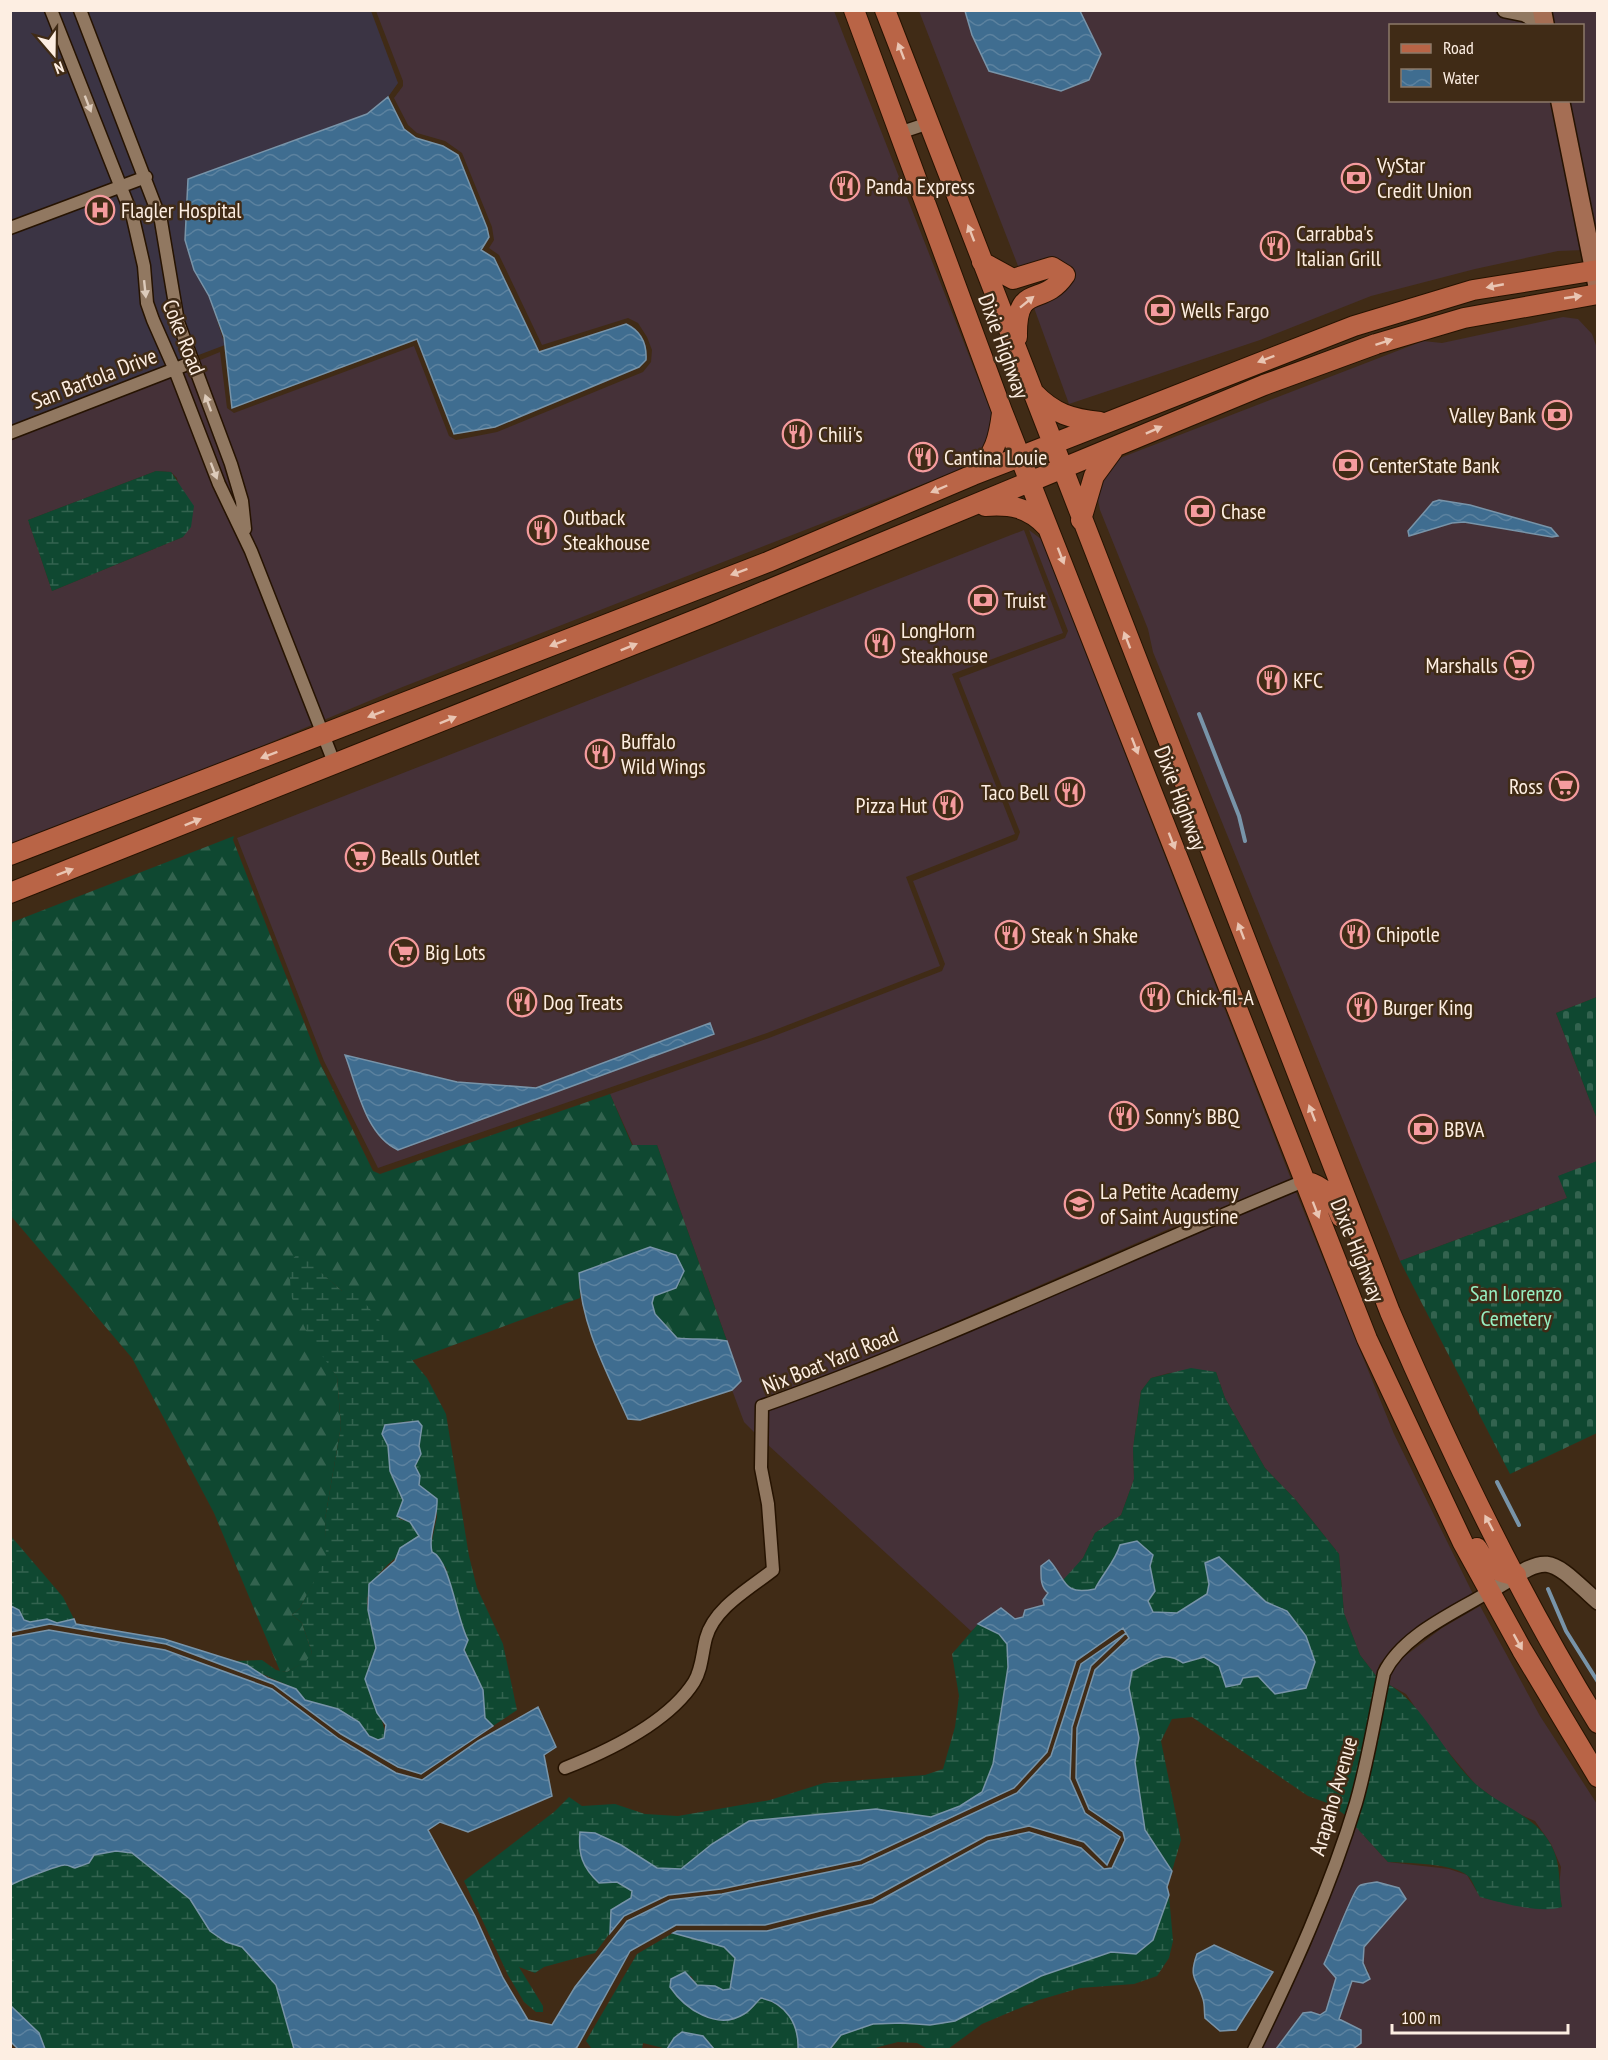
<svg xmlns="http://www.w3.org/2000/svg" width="1608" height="2060" viewBox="0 0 1608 2060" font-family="'PT Sans Narrow',sans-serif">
	<defs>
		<pattern id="forest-firs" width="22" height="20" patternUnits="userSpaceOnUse" patternTransform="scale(1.5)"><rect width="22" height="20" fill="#0f4831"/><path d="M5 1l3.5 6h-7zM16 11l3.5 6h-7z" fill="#33634f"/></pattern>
		<pattern id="wetland-marsh" width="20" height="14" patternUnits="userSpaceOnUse" patternTransform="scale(1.5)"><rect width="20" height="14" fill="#0f4831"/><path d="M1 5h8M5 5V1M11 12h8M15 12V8" fill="none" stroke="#33634f"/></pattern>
		<pattern id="cemetery-stones" width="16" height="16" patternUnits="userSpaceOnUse" patternTransform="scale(1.5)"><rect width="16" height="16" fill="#0f4831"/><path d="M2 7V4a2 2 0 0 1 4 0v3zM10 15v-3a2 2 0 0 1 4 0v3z" fill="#33634f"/></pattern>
		<pattern id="water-waves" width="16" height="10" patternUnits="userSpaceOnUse" patternTransform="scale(1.5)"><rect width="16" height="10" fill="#3f6d90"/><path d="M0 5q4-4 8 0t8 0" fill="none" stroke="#5c829f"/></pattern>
	</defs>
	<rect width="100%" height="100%" fill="#402b16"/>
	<path fill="#453138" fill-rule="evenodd" d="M376,11h458l161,411 -18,41 -577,225 -267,112 -122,48v-411l209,-85 7,56 7,5 180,-67 35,90 7,4 41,-8 146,-60 8,-10 1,-12 -5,-13 -9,-14 -10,-5 -86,27 -43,-90 -10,-7 5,-8 -2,-13 -30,-74 -17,-12 -28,-8 -9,-8 -14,-27 9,-12v-5zM156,471l15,1 6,6 6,59 -131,54 -24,-71z
		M919,11h617l3,14 -149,1v74l164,1 30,149 -26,1 -83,18 -104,27 -111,44 -191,64 -36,-99 38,-27 -51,-7z
		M1548,11h49v238l-31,-148 16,-1v-74l-31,-1z
		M1563,317l15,2 14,15 6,17 -1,646 -41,16 41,106 1,42 -39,15 8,22 -167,63 -247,-609 -5,-23 -48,-119 -3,-15 3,-18 10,-13 10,-6 303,-117 19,2z
		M1024,530l39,103 -111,41 63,160 -109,43 34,89 -173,67 -389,135 -54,-107 -87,-223z
		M1029,530l12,9 250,640 -120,49 -293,128 -118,44 -4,5 -1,28 -11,-11 -12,-32 9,-10 -84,-235h-24l-23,-51 159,-56 173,-67 3,-7 -32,-83 104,-41 3,-8 -61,-154 106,-40 3,-7z
		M1296,1192l98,242 79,160 -80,54 -14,17 -2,12 -17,-22 -16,-42 -5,-59 -44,-55 -30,-31 -40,-70 -9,-26 -47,1 -18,5 -10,13 -8,57 1,31 -13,36 -26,18 -12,25 -16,20 -5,2 -5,-11 -16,-3v14l3,10 4,3 -3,12 -21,12 -9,2 -15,-11 -29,23 -204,-187 1,-33 115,-42 293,-128z
		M1480,1606l60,110 57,88v245h-244l8,-6 -22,-24 13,-39 17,-8 -6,-9 1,-16 42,-48 -69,38 -13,27 12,14 -10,33 -6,4 -9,-3 -8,1 -27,36 -16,1 50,-102 45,-122 33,36 61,7 18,6 13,22 21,5 61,5 -3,-20 2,-20 -10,-23 -16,-23 -23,-10 -36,-26 -41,-49 -29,-42 -18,-10 6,-17 7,-8 41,-31z"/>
	<path fill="#3b3444" d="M11,11h360l27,72 -10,14 -21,17 -179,65 -3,61 9,30 15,26 16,49 -214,81z"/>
	<path fill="url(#forest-firs)" d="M234,836l-1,4 87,223 53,108 7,3 230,-80 22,51h25l70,196c-17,-3 -33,-1 -50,-3l-22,-24 -4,-11 3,-7 22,-8 -26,-41 -71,26 1,25 -169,63 -69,-70 -43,-37 25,102 13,21 4,49 -16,93 2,39 -27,50 -8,7 10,8 10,30 -5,8 -20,11 -7,-1 -66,-158 -82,-155 -121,-142 -1,-293z"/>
	<path fill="url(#wetland-marsh)" d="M156,471l15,1 23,34 -3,21 -8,10 -131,54 -24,-71z
		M299,1253l43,38h13l72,87 19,36 23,142 8,32 26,56 14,66 -24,16 -8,-8 -2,-28 -19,-41 4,-10 -10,-20 -12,-51 -14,-16 -1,-7 6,-28v-18l-18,-14 -4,-19 6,-12 -2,-8 2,-12 -11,-13 -25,4 -3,9 6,12 2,26 13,28 -4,19 11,3 9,14c-20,24 -58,39 -51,76 2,7 9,29 8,35 -2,19 -14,23 -6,44 4,11 18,37 14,47l-6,2 -9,-4 -10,-14 -21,-13 -33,-9 -9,-11 -63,-28 29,-1 14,10 11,2 19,-11 6,-8 -10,-30 -10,-8 8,-7 26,-50 -1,-39 16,-93 -4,-49 -29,-42 -17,-39 -2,-34z
		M1191,1368l25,4 9,26 40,70 30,31 44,55 5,59 16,42 17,22 -15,79 -17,59 -15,-11 -22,-8 -116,-79 -20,2 -11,22 20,99 -9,31 -27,-41 -10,-68 4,-24 -10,-50 3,-17c19,-9 31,-22 51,-8l21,-6 39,21 15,-2 29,-65 -21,-9 -47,-45 -14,6 4,21 -1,9 -31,20 -24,-1 -5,-11 7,-10 -5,-25 3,-11 -33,-10c-5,17 -17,28 -25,44 -15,3 -24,5 -32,-9l20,-22 12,-25 26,-18 13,-36 -1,-31 8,-57 10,-13z
		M10,1535l53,62 11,22 -17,4 -10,-4 -17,3 -6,-2 -5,-10 -8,-4z
		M978,1624l21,10 8,10 1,23 -15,97 -11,28 -22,14 -29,11 -55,-8 -127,12 -37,23 -31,25 -24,-1 -36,-23 -26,-12 4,50c14,-1 23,-2 33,8l-1,7 -20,12 -1,23 -15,20 -51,14 -9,6 -16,-6 24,39v6h-7l-12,-10 -16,-27 -44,-94 90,-69 15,-15 13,9 33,-2 30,10 33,2 92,-16 54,-17 101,-8 18,-6 12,-42 4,-31 -7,-42z
		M1388,1684c37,21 57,74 90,102 24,21 58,30 73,59 11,20 7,40 11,62 -22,7 -59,-4 -82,-10 -4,-6 -7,-16 -12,-21 -14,-13 -62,-13 -80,-14l-33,-36 18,-66z
		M116,1851l16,1 58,47 20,32 16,11 16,5 34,38 18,64h-249l-6,-16 -28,-27v-121c4,-3 50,-20 54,-20 4,0 7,2 10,3l14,-5 4,-8z
		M1169,1895l4,46 -4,17 -12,18 -23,8 -54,4 -41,12 -57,24 -34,25h-20l-11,-6 -19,-1 -27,7 -41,1 11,-15 32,-11 29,-1 28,2 62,-25 49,-24 70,-24 25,2 17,-14z
		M673,1933l51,14 11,11 -5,31 -7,1 -8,-4 -18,-1 -6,-9 -20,3 79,31 11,-12c25,6 38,26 37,51h-84l-6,-8 -26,-9 -8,6 -7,11 -24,-6 -1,6h-50l-6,-8 51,-87z"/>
	<path fill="url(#cemetery-stones)" d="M1597,997v122l-41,-106z
		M1597,1161v272l-87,41 -110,-213 167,-63 -9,-22z"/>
	<path fill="url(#water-waves)" stroke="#7894a9" stroke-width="1.5" d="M965,11h115l21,43 -12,26 -28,11 -72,-20 -17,-36z
		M388,97l16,32 12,9 27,8 15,9 29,73 2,9 -8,13 13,8 45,94 87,-28c15,7 21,19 20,36l-7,7 -144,60 -41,7 -37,-95 -185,69 -8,-71 -15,-41 -15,-26 -9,-30 3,-61 179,-65z
		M1439,500l31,5 81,23 7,8 -6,1 -88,-15 -12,1 -43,13 -1,-5 25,-29z
		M710,1023l4,11 -316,116c-33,-15 -41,-64 -53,-95l112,27 79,6z
		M650,1247l26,8 8,16 -8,17 -22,8 -2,7 3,11 22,24c17,2 33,0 50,3l14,40 -9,9 -92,30 -12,-1c-21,-47 -47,-93 -49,-146z
		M418,1421l4,5 -3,20 2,8 -6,12 5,10 -1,9 18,14c1,18 -9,37 -5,53 18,7 25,69 36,88l-4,10 19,40 2,28 8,8 -72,48 -23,-7 -57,-33 -68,-50 -107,-40 -116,-20 -39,8v-26l8,4 5,10 6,2 17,-3 10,4 17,-4 2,5 88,15 83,26 20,13 29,11 9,11 33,9 21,13 10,14 9,4 6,-2 2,-13 -9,-12 -12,-34 11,-31 -8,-38 1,-26 26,-23 5,-13 19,-12 -9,-14 -13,-6 6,-16 -13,-29 -2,-25 -6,-12 3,-9z
		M1137,1541l16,14 -3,11 5,25 -7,10 5,11 24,1 30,-19 2,-10 -4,-21 14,-6 47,45 21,9 19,25 9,26 -9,26 -31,6 -17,-18 -15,2 -3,6 -14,3 -7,-21 -15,-9 -21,6c-20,-14 -32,-1 -51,8l-3,17 10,50 -4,24 10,68 27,41 -5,16 2,8 -16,45 -17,14 -25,-2 -70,24 -86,45 -25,4 -28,-2 -29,1 -32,11 -11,14h-32c1,-25 -12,-46 -37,-51 -6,5 -10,12 -17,16 -27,17 -59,-5 -74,-27l1,-8 14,-7 12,13 18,1 8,4 7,-1 5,-31 -11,-11 -51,-14 4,-2h90l106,-27 115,-63 41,-9 52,16 23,21 8,-1 13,-28 -2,-8 -34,-23 -13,-31 1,-50 18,-58 34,-32 -3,-5 -35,33 -19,61 -2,52 15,34 35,24 -13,28 -23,-23 -55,-16 -43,10 -114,62 -107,27h-89l-46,26 -54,98h-282l-18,-64 -34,-38 -16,-5 -16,-11 -20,-32 -58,-46 -16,-2 -22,4 -5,8 -14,5c-4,-1 -6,-3 -10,-3 -4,-1 -50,17 -54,20v-248l38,-7 116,20 107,39 67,50 57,34 26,7 56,-39 60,-34 18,40 -12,8 8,41 -84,36 -28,-10 -12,8 47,86 28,62 25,42 24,5 23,-38 52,-66 43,-21 52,-6 140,-29 155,-72 34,-37 30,-92 45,-31 -3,-5 -47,33 -29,91 -33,36 -154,72 -139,29 -53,6 -44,21 -14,17 1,-23 20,-12 1,-7 -15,-9 -18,1c-17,-16 -21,-29 -19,-51l15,1 26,12 36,23 24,1 31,-25 37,-23 127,-12 55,8 29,-11 22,-14 11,-28 15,-97 -1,-23 -8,-10 -21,-10 23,-16 14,11 8,-2 2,-7 19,-5 -1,-5 5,-7c-8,-6 -7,-17 -7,-27l8,-6c18,20 13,36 46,29 8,-16 20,-27 25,-44z
		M1377,1882l22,6 7,11 -42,48 -1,16 7,16 -7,4 -11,-2 -13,38 22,11v13l-8,6h-77l27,-36 8,-1 9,3 6,-4 10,-33 -12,-14c6,-12 29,-74 35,-78 4,-3 13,-3 18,-4z
		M1214,1945l59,27 -37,58 -16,1 -15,-13c-1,-6 0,-13 -2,-19 -6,-21 -15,-20 -6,-45z
		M11,2006l28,27 6,16h-27l-7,-7z
		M682,2032l21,4 11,13h-47l7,-11z"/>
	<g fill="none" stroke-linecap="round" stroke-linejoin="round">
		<path stroke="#7894a9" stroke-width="4" d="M1199,714l40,102 6,25
			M1497,1482l22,43
			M1548,1589l18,42 32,51"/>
		<g stroke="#261301" stroke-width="15">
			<path id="minor" d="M51,10l82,208 11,48 3,37 6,17 22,50 44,114 32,67 84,214
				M80,10l81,211 17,101 53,142 11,37 3,28
				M902,132l27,-9
				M10,228l136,-51
				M10,433l183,-71
				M565,1768c43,-17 103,-45 129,-86 8,-13 8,-29 12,-44 8,-30 43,-49 67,-68l-5,-66 -7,-36 1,-62c184,-65 361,-151 542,-225
				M1254,2050c39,-80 76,-161 102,-247 12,-42 19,-86 28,-130 19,-39 71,-60 106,-82"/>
		</g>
		<g stroke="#261301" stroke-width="18">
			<path id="tertiary" d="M1505,10l20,4 20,12
				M1490,1591c61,-37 54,-38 108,11"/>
		</g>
		<g stroke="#261301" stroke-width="21">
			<path id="secondary" d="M1542,10l3,16
				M1560,100l38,189"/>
		</g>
		<g stroke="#261301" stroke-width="22">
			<path id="primary" d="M854,10l148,401 365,928 96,204 59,107 76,127
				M885,10l505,1302c60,140 128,281 208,411
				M982,262l31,17 39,-12 13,8c-23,34 -49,5 -48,62
				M1034,393c20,21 38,26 66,29
				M976,472c19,-17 23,-35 26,-59
				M985,506c25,-2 44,1 62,21
				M1081,520l13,-44 19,-26
				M10,855l758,-293 205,-87 381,-149 119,-36 125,-20
				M10,893l700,-279 554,-229 112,-41 88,-26 134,-24
				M1304,1181c21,5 29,16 37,36
				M1477,1548c10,17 19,25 39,27"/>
		</g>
		<use href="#minor" stroke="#917861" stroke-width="12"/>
		<use href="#tertiary" stroke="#917861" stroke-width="15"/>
		<use href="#secondary" stroke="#a56e54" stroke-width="18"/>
		<use href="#primary" stroke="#b96446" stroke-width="20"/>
	</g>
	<defs><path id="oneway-solid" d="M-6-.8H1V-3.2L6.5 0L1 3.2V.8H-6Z" transform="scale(1.5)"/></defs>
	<g fill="#e9c5b3">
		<use href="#oneway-solid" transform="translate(901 51) rotate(-111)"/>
		<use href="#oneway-solid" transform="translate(971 233) rotate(-111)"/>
		<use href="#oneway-solid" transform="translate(1495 286) rotate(169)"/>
		<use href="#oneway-solid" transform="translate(1573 297) rotate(-8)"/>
		<use href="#oneway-solid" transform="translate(1027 302) rotate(-39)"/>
		<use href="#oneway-solid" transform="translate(1384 342) rotate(-18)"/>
		<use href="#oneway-solid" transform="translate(1266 359) rotate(159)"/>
		<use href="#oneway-solid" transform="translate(1154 430) rotate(-24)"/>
		<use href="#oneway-solid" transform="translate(939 489) rotate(157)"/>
		<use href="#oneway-solid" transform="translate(1061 556) rotate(69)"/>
		<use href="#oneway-solid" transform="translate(739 572) rotate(160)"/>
		<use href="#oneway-solid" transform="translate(1127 640) rotate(-111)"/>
		<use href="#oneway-solid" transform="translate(558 643) rotate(159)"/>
		<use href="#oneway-solid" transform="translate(629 647) rotate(-22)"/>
		<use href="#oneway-solid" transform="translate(376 714) rotate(159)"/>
		<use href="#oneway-solid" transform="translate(448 720) rotate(-22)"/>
		<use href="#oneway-solid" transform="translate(1135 746) rotate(69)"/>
		<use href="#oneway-solid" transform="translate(269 755) rotate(159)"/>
		<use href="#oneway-solid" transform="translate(193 822) rotate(-22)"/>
		<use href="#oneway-solid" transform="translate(1172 841) rotate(69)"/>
		<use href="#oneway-solid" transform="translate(65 872) rotate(-21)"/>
		<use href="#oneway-solid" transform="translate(1241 931) rotate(-111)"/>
		<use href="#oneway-solid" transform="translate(1312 1113) rotate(-111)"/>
		<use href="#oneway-solid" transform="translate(1316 1210) rotate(69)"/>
		<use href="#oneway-solid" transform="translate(1489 1523) rotate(-118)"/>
		<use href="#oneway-solid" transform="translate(1518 1642) rotate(61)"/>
	</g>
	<g fill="#ddcbbb">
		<use href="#oneway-solid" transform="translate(88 104) rotate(69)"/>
		<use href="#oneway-solid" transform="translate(145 289) rotate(84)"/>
		<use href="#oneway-solid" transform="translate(208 403) rotate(-110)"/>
		<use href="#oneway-solid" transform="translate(214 471) rotate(69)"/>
	</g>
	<defs>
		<g id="bank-ring" transform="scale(1.5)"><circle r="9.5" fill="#402b16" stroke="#f59b9e" stroke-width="1.5"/><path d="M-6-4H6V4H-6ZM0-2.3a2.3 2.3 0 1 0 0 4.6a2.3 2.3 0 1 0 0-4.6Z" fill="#f59b9e"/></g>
		<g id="restaurant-ring" transform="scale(1.5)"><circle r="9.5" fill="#402b16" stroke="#f59b9e" stroke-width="1.5"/><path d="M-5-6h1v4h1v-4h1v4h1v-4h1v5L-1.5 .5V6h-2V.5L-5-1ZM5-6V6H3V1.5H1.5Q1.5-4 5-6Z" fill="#f59b9e"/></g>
		<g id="hospital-ring" transform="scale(1.5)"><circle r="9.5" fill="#402b16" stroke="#f59b9e" stroke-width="1.5"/><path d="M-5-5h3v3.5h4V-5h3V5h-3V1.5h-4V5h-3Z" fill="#f59b9e"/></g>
		<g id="supermarket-ring" transform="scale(1.5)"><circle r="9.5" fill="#402b16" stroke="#f59b9e" stroke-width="1.5"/><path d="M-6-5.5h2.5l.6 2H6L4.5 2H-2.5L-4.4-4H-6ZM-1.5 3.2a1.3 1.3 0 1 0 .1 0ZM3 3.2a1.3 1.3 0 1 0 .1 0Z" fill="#f59b9e"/></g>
		<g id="school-ring" transform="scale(1.5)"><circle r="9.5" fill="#402b16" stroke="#f59b9e" stroke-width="1.5"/><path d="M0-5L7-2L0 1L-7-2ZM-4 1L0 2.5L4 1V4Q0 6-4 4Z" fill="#f59b9e"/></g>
	</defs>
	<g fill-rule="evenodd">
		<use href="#bank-ring" x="1356" y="178"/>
		<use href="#restaurant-ring" x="845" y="186"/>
		<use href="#hospital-ring" x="100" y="210"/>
		<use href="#restaurant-ring" x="1275" y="246"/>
		<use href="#bank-ring" x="1160" y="310"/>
		<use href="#bank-ring" x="1557" y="415"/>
		<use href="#restaurant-ring" x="797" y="434"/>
		<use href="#restaurant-ring" x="923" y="457"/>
		<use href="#bank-ring" x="1348" y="465"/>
		<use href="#bank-ring" x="1200" y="511"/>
		<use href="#restaurant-ring" x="542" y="530"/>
		<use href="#bank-ring" x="983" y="600"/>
		<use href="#restaurant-ring" x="880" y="643"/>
		<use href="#supermarket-ring" x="1519" y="665"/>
		<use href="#restaurant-ring" x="1272" y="680"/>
		<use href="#restaurant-ring" x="600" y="754"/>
		<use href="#supermarket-ring" x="1564" y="786"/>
		<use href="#restaurant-ring" x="1070" y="792"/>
		<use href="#restaurant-ring" x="948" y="805"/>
		<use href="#supermarket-ring" x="360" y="857"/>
		<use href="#restaurant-ring" x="1355" y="934"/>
		<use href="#restaurant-ring" x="1010" y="935"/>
		<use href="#supermarket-ring" x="404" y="952"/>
		<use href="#restaurant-ring" x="1155" y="997"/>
		<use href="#restaurant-ring" x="522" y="1002"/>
		<use href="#restaurant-ring" x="1362" y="1007"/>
		<use href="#restaurant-ring" x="1124" y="1116"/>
		<use href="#bank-ring" x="1423" y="1129"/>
		<use href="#school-ring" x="1079" y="1204"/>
	</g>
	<g text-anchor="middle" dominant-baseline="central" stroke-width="5" stroke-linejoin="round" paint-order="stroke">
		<g font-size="22" fill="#fdeee2" stroke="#402b16" text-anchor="start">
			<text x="1377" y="165">VyStar<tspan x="1377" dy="25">Credit Union</tspan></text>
			<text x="866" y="186">Panda Express</text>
			<text x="121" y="210">Flagler Hospital</text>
			<text x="1296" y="233">Carrabba's<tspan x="1296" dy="25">Italian Grill</tspan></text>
			<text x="1181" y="310">Wells Fargo</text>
			<text x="1536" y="415" text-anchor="end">Valley Bank</text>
			<text x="818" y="434">Chili's</text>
			<text x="944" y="457">Cantina Louie</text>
			<text x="1369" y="465">CenterState Bank</text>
			<text x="1221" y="511">Chase</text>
			<text x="563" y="517">Outback<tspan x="563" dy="25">Steakhouse</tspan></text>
			<text x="1004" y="600">Truist</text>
			<text x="901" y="630">LongHorn<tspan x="901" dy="25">Steakhouse</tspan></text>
			<text x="1498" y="665" text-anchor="end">Marshalls</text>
			<text x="1293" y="680">KFC</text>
			<text x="621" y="741">Buffalo<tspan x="621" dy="25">Wild Wings</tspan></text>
			<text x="1543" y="786" text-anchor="end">Ross</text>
			<text x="1049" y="792" text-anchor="end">Taco Bell</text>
			<text x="927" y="805" text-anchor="end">Pizza Hut</text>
			<text x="381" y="857">Bealls Outlet</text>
			<text x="1376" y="934">Chipotle</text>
			<text x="1031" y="935">Steak 'n Shake</text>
			<text x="425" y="952">Big Lots</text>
			<text x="1176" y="997">Chick-fil-A</text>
			<text x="543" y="1002">Dog Treats</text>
			<text x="1383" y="1007">Burger King</text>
			<text x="1145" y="1116">Sonny's BBQ</text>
			<text x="1444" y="1129">BBVA</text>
			<text x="1100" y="1191">La Petite Academy<tspan x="1100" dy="25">of Saint Augustine</tspan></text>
		</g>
		<g font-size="22" fill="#fdeee2" stroke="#402b16">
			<text transform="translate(184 337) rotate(68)">Coke Road</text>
			<text transform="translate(1004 346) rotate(70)">Dixie Highway</text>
			<text transform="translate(94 378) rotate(-21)">San Bartola Drive</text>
			<text transform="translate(1181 798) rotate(69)">Dixie Highway</text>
			<text transform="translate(1358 1250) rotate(68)">Dixie Highway</text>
			<text transform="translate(830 1360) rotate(-22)">Nix Boat Yard Road</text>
			<text transform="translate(1333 1796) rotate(-74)">Arapaho Avenue</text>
		</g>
		<g font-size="22" fill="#97efc2" stroke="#402b16">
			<text x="1516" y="1293">San Lorenzo<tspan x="1516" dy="25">Cemetery</tspan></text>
		</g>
	</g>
	<rect width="1608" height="2060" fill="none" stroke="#fdeee2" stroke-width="24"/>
	<rect x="1389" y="24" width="195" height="78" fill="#402b16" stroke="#8c7968" stroke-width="1.5"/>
	<rect x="1401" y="44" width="30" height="9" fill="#b96446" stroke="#8c7968" stroke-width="1.5"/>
	<text x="1443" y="54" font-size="18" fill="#fdeee2">Road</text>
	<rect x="1401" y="69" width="30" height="18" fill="url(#water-waves)" stroke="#8c7968" stroke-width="1.5"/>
	<text x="1443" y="84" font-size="18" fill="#fdeee2">Water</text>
	<g transform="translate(54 54) rotate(160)" stroke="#402b16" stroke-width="4.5" paint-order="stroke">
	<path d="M0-4.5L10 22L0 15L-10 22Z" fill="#fdeee2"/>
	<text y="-9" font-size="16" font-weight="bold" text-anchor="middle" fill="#fdeee2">N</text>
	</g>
	<path d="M1392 2024v9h176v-9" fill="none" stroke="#fdeee2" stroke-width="3"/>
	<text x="1401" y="2024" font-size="18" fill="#fdeee2" stroke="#402b16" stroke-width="4.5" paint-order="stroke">100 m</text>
</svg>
